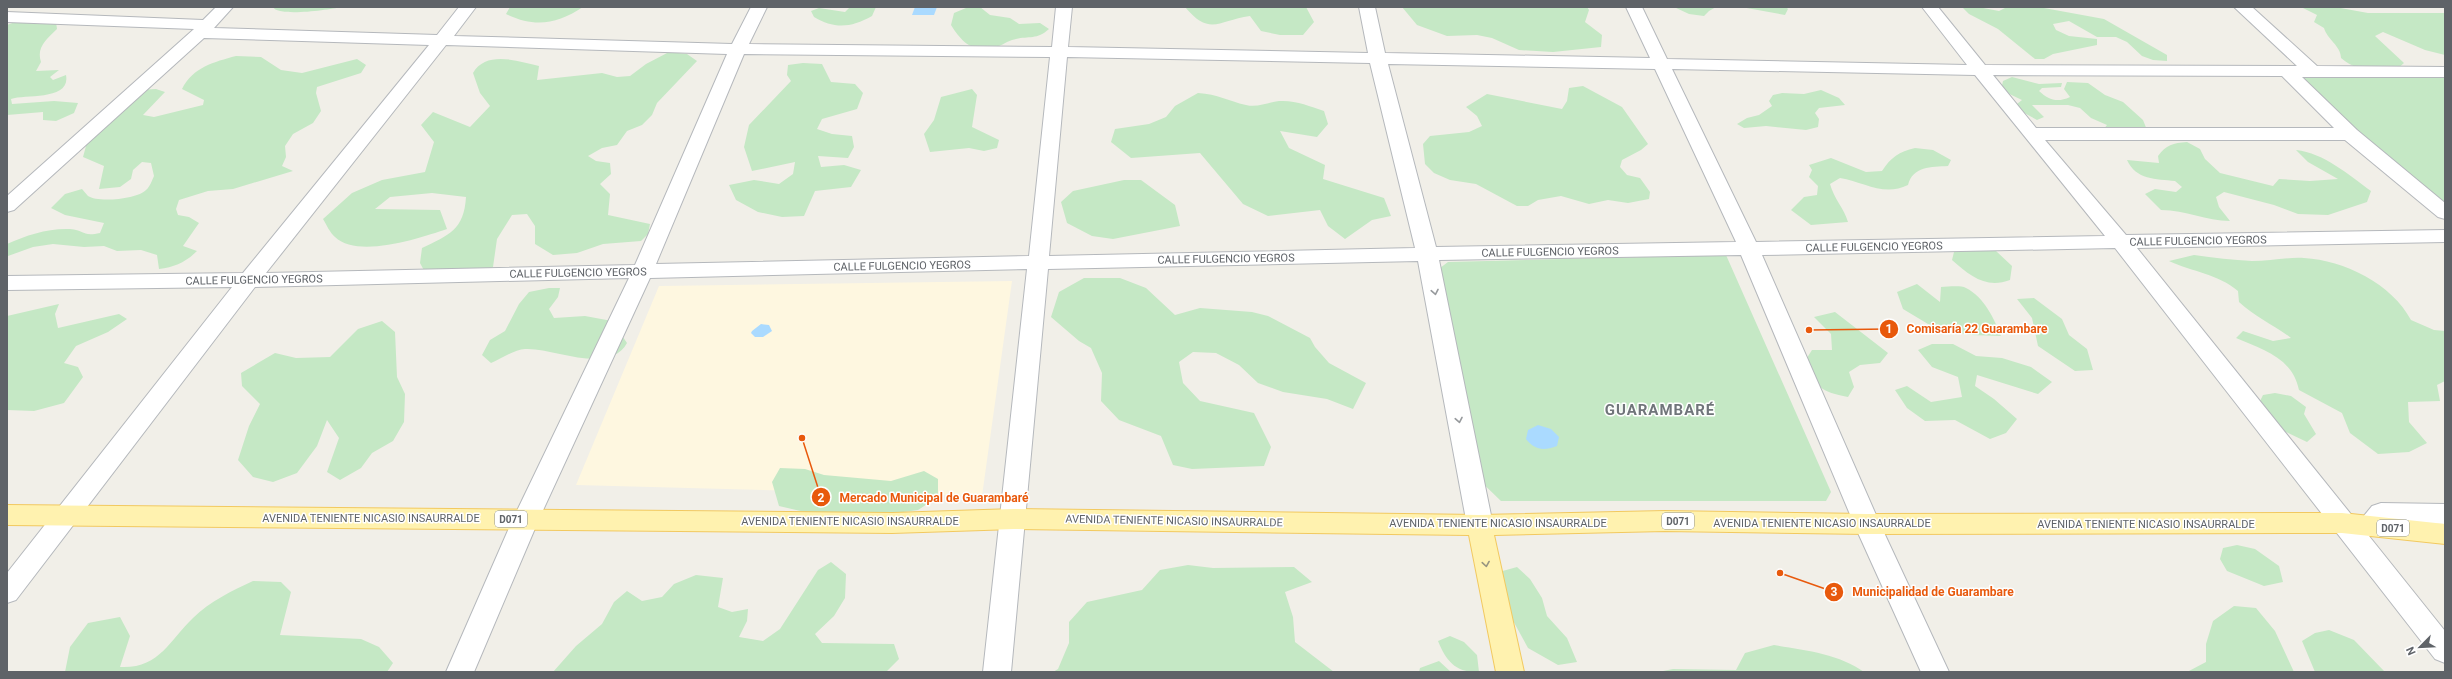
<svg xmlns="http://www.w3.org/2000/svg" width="2452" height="679" viewBox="0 0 2452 679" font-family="Roboto,sans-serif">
	<rect width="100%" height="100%" fill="#f1efe8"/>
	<path fill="#fef7e0" d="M1012,281l-30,215 -406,-11 83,-199z"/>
	<path fill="#c5e8c5" d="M273,7h68c-12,3 -64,10 -68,0z
		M510,7h73c-26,17 -48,21 -77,7z
		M850,7h26l-4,9c-21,12 -38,13 -58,1l-3,-6 8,-3 26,4z
		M980,7l10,8 20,3 9,6 21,-1 9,6c-13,12 -22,6 -37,11 -7,2 -12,7 -19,8 -21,5 -32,-7 -42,-23l3,-12 12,-5z
		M1185,7h121l8,15 -11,13h-23l-19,-4 -11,-15c-31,4 -40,21 -65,-9z
		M1402,7h185l2,3 -4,12 17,13 -1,12 -48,5 -34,-2 -27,-12 -15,-3 -30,1 -30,-11z
		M1674,7h42l-7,4 -5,5 -15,-2z
		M1741,7h45l2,2 -3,6z
		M1978,7l21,4 8,-4 37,1 60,11 63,36v6l-14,-1 -11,-4 -15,-14 -11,-5h-19l-28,-16 -16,3 3,6 13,6 28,3v6l-44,9 -9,5h-9l-37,-30 -29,-15 -6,-6z
		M2301,7h34l33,6h77v42l-20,-5 -42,-18 -8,4 29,27 -7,6c-21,1 -39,4 -56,-11 0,-12 -14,-19 -17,-30l-10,-6 3,-7z
		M15,22h41l1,7c-10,10 -21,18 -16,33l-5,9 23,-1 -9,7 3,3 13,-5c5,26 -40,19 -55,24l1,5 42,-3 24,2 -4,10 -18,8 -13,-1v-8l-36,3v-90z
		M669,52l18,2 10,7 -40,42 -5,12 -10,10 -15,6 -10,14 -15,3 -14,8 8,5 14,2 1,11 -11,10 10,10 -2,21 42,9 -2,10 -7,7 -38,3 -26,9 -24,2 -18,-11v-18l-8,-12 -15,1 -15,24 -4,28 -22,10 -44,-1 -7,-13 2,-15c27,-13 42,-18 44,-51l-34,-4 -42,4 -15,12 65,1 7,19c-27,9 -89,30 -112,8 -5,-4 -9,-13 -12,-18l29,-26 30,-13 43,-8 9,-30 -13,-17 12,-13 37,15 20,-21 -10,-13 -7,-20c13,-23 45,-12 66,-7l-2,14 65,-7 15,4 13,-1 16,-12z
		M236,56l25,1 20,13 21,3 55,-14 9,6 -5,8 -44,14 -1,6 5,18 -8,12 -20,11 -8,12 1,11 -4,9 11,5 -60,18 -25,2 -29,9 -3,9 2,6 11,2 10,6 -16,23 14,5c-11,11 -22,16 -38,18l-2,-14 -16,-5 -24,1 -13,-5 -20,1 -31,-3 -20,3 -25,9 -1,-12c20,-9 41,-16 63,-15 15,1 12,8 30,4l4,-10 -39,-8 -14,-7 14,-14 17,-5c2,2 4,5 6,7 10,7 50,3 58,-6 4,-3 6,-10 8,-14l-3,-13 -9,-1 -9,8 -2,9 -11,8 -21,2 5,-23 -21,-9 3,-11 -6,-7 59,-49 17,-1 9,3 -22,23 11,2 49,-12 1,-5 -22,-11c11,-22 32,-27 54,-33z
		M803,63l19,1 9,18 24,2 8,9 -6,16 -35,10 -5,10 15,5 20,2 2,11 -6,11 -30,-2 3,11 23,-2 17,5 -10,17 -36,4 -11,25 -22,1 -24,-5 -22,-12 -7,-15 25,-5 25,4 14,-10 2,-12 -43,9 -8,-24 5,-22 42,-44 -4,-6 1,-10z
		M2287,72l158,1v140z
		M2012,77l27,7 23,-1 -1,4 -19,1 -3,3c10,9 18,12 31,6l-6,-8 3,-7 21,1 17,12 18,7 20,18 4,10h-44l4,-5 -16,-7 -11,-10 -12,-3h-36l12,12 -7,3 -20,-11v-5l5,-4 -21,-10 2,-9z
		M1583,86l39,21 26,37 -7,6 -19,10 -2,7 7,8 13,3 10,14 -1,7 -21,4 -20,-3 -19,4 -28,-8 -23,4 -10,6h-11l-41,-22 -26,-4 -16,-7 -9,-9 -2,-20 7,-8 39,-4 13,-6 -5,-10 -11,-9 21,-13 75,15 5,-8 2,-13z
		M972,89l5,6 -5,32 27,13 -2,8 -13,3 -15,-3 -39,4 -6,-18 10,-14 7,-23z
		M1821,90l18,8 6,7 -26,3 -4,5 4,6 -1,8 -12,3 -40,-4 -22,2 -7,-4 10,-6 12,-3 13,-9 -3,-5 4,-6 9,-2 22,1z
		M1198,93c20,1 30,8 48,12 12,3 22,-3 33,-4 17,-1 30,5 45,10l4,13 -11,13 -37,-6 9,17 36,17 -2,14 61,19 7,18 -19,4 -27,19 -17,-13 -8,-16 -52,6 -25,-12 -43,-51 -69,5 -20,-16 4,-13 34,-5 17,-7 9,-11z
		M2187,142l13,7 5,10 15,14 53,13 6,-7 31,2 28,-2 -30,-17 -12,-12c28,3 53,25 75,41l-4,11 -39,13 -30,-1 -24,-9 -50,-13 -8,5 3,10 11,14c-24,0 -44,-11 -69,-11l-16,-16 10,-5 21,3 6,-5 -7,-6c-19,-2 -39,-1 -48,-21l32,3 -1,-7c8,-11 15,-13 29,-14z
		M1915,148l18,2 18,10 -3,6c-17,1 -35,0 -40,19 -24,12 -44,-3 -68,-7l-10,6c4,15 14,24 18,38l-37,3 -20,-15 13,-13 13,-2 1,-9 -9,-9 3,-7 -3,-5 22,-7 35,14 16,-1c9,-14 17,-19 33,-23z
		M1124,180h17l34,25 5,21 -67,13 -21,-3 -25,-13 -6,-21 12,-11z
		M1975,249l21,2 16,15 -2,14c-24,9 -40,-4 -58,-20l2,-8z
		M1726,255l105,237 -5,9h-325l-30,-29 -35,-201 12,-9z
		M2194,255c20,3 39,5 58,6 18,0 35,-4 52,-3 40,2 88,26 107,62l23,10 11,1v50l-8,4 3,16 -32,1 1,20 18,21 -18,9 -31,2 -28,-21 -8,-20 -43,-23c-7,-33 -36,-40 -63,-52l7,-7 30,10 18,-3c-17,-13 -36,-21 -52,-36l-1,-11c-20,-17 -45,-19 -69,-30z
		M1084,278h36l26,10 29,27 25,-7 52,4 16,4 42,22 5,9 14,16 37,20 -13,26 -26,-10 -44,-7 -25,-9 -19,-18 -23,-12 -23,-1 -14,10 4,21 17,18 54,12 17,34 -7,19 -72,3 -19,-4 -12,-29 -42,-16 -18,-19 1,-28 -11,-25 -12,-7 -28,-24 8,-25z
		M1917,284l23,18 1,-15c7,0 19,-2 25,1 18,9 28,30 35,48l-30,-1 -33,-5 -35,-21 -6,-17z
		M549,288h11l-2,9 -9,12 5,9 31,-2 27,5 15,22c-18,33 -74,4 -102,6 -10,0 -24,10 -34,14l-9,-8 8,-15 15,-9 14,-27 10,-12z
		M2034,298l28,21 7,16 18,14 6,21 -18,1 -37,-25 -6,-28 -15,-19z
		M59,304l-4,10 3,14 61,-14 8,5 -19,13 -32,14 -12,17 14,4 5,10 -19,26 -30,8 -27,-1v-94z
		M1835,312l53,41 -8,10 -20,2 -11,7 5,15 -6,10c-27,-5 -31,-10 -45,-33l9,-14h20l-1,-16 -17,-17z
		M382,321l13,11 2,45 8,17 -1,28 -11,19 -21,12 -11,15 -21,12 -13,-8 12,-34 -12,-18 -10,26 -20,27 -24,9 -20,-5 -15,-17 11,-34 11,-22 -18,-18 -1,-13 34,-20 21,5 34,-1 28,-28z
		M1932,344h21l23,12 26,2 29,9 21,15 -14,12 -61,-19 -2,11 19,13 23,20 -11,14 -16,6 -35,-19 -30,1 -18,-13 -12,-18 12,-4 24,16 31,-5 -4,-20 -26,-10 -14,-17z
		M2275,393l16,3 15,11 -2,7 12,20 -9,8 -34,-16 -17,-17 7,-14z
		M780,468l25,1 19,6 67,6 33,-10 14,8v18l-20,13 -29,4 -80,-1 -30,-7 -7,-24z
		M2237,545l18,4 24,17 4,16 -19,4 -37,-15 -7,-12 3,-11z
		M831,562l15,12 -1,24 -11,18 -19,18 7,9 72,1 5,15 -13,13h-333l23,-26 26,-22 12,-22 13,-11 15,10 20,-4 12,-13 22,-9 27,3 -5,29 14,5 16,-3 -1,12 -8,16 24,4 17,-12 38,-59z
		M1188,565l25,3 81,-1 18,15 -27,10 8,25 2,25 39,30h-281l5,-3 11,-26v-21l18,-20 55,-12 18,-20z
		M1517,567l13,12 12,19 5,18 20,22 10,24 -19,3 -30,-17 -17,-31 -12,-45z
		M253,581l28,1 10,10 -11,43 81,4 18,8 14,16 -6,9h-322l5,-25 18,-24 32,-6 10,19 -10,31c39,2 49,-26 73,-49 17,-17 39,-27 60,-37z
		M2234,606l22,2 19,23 19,41h-107l19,-10v-18l7,-23z
		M2329,630l25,10 31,32h-70l-13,-31 13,-8z
		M1450,636l14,6 13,13 2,17c-23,1 -33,-11 -41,-31z
		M1774,645c30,5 66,9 90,27h-206l15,-3 63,1 9,-17z
		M1439,661l12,11h-32l1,-4z"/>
	<path fill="#aadaff" d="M915,7h22l-3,8h-22z
		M761,324l8,1 3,6 -9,6h-8l-4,-4 1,-2z
		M1538,425l13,4 8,8 -2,9c-14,5 -22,4 -31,-7l2,-9z"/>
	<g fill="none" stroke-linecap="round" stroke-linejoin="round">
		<g stroke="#b5b8bc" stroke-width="2">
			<path id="minor" d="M216,7h17l-19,21 223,7 22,-28h17l-22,29 278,8 19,-37h16l-18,37 303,3 4,-40h16l-4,40 300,6 -9,-46h16l10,46 265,5 -24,-51h16l25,52 300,6 -45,-58h16l47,58 312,1 -63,-59h18l65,59 128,1v10h-143l55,53 88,73v16l-7,-2 -93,-77h-300l81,95 319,-5v12l-308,6 221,275 14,-17 9,-3 64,1v20l-58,-1 -9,10 -9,3 76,95v32l-10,-4 -320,-411 -353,7 118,269 69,148h-28l-67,-148 -113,-269 -302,5 54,265 -4,7 -9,3 -9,-3 -4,-7 -49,-264 -370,8 -37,403h-28l44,-403 -377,9 -111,241 -65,153h-28l67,-153 116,-241 -374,9 -239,313 -9,3v-30l225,-286 -225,3v-14l236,-3 186,-228 -225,-7 -190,172 -7,2v-16l187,-167 -187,-7v-10l196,8zM446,45l281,9 -92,211 -369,8zM744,54l306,3 -21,199 -373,8zM1067,57l303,6 45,185 -366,8zM1388,64l267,5 81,173 -300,5zM1672,69l303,6 130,161 -349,6zM1993,75l289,1 52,52h-298z"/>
		</g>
		<g stroke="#f2c960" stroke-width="2">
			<path id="major" d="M7,505l885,8 122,-4 466,6 185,-4 202,3 475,-1 103,11v20l-103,-11 -475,1 -202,-3 -171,4 30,137h-28l-27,-137 -455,-6 -122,4 -885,-8z"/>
		</g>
		<use href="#minor" fill="#fff" fill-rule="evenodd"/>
		<use href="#major" fill="#fff2af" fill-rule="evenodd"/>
	</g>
	<defs><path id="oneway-chevron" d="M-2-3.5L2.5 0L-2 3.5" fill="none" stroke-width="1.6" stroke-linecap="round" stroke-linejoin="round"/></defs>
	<g stroke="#979a9d">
		<use href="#oneway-chevron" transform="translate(1435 292) rotate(79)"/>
		<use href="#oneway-chevron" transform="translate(1459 420) rotate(79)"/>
	</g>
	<use stroke="#979581" href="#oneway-chevron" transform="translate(1486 564) rotate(81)"/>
	<g text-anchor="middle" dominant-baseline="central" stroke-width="3" stroke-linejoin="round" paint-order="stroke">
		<g fill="#fff" stroke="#8f9295" stroke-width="1">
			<rect x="495" y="511" width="32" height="16" rx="3"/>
			<rect x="1662" y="513" width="32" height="16" rx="3"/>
			<rect x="2377" y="520" width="32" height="16" rx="3"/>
		</g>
		<g font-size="10" font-weight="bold" fill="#5f6368">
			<text x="511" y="519">D071</text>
			<text x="1678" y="521">D071</text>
			<text x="2393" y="528">D071</text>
		</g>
		<g font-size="11" fill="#5f6368" stroke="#fff">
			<text transform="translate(2198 241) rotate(-1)">CALLE FULGENCIO YEGROS</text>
			<text transform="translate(1874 247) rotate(-1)">CALLE FULGENCIO YEGROS</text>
			<text transform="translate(1550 252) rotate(-1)">CALLE FULGENCIO YEGROS</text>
			<text transform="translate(1226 259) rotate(-1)">CALLE FULGENCIO YEGROS</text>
			<text transform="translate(902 266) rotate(-1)">CALLE FULGENCIO YEGROS</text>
			<text transform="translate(578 273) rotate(-1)">CALLE FULGENCIO YEGROS</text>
			<text transform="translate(254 280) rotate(-1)">CALLE FULGENCIO YEGROS</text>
			<text x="371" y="518">AVENIDA TENIENTE NICASIO INSAURRALDE</text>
			<text x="850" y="521">AVENIDA TENIENTE NICASIO INSAURRALDE</text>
			<text transform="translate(1174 521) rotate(1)">AVENIDA TENIENTE NICASIO INSAURRALDE</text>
			<text x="1498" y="523">AVENIDA TENIENTE NICASIO INSAURRALDE</text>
			<text x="1822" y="523">AVENIDA TENIENTE NICASIO INSAURRALDE</text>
			<text x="2146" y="524">AVENIDA TENIENTE NICASIO INSAURRALDE</text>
		</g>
		<g font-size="15" font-weight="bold" letter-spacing="1" fill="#70757a" stroke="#fff">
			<text x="1660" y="410">GUARAMBARÉ</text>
		</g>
	</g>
	<path fill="none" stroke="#e8590c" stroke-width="1.5" d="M1809 330L1889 329M802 438L821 497M1780 573L1834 592"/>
	<g fill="#e8590c" stroke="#fff" stroke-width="1.5">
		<circle cx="1809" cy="330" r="4"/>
		<circle cx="802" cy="438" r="4"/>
		<circle cx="1780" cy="573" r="4"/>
		<circle cx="1889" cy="329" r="10"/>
		<circle cx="821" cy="497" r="10"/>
		<circle cx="1834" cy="592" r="10"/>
	</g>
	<g font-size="12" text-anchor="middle" font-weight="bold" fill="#fff">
		<text x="1889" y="333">1</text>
		<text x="821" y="502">2</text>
		<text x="1834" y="596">3</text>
	</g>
	<g font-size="12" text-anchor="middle" font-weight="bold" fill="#e8590c" stroke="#fff" stroke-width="3" stroke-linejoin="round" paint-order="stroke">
		<text x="1977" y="333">Comisaría 22 Guarambare</text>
		<text x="934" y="502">Mercado Municipal de Guarambaré</text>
		<text x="1933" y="596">Municipalidad de Guarambare</text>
	</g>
	<rect width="2452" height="679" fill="none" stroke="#5f6368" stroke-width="16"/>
	<g transform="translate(2420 647) rotate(246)" stroke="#ffffff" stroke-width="3" paint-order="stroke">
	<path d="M0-3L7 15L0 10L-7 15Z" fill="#5f6368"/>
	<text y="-6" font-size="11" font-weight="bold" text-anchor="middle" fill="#5f6368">N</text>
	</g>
</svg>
